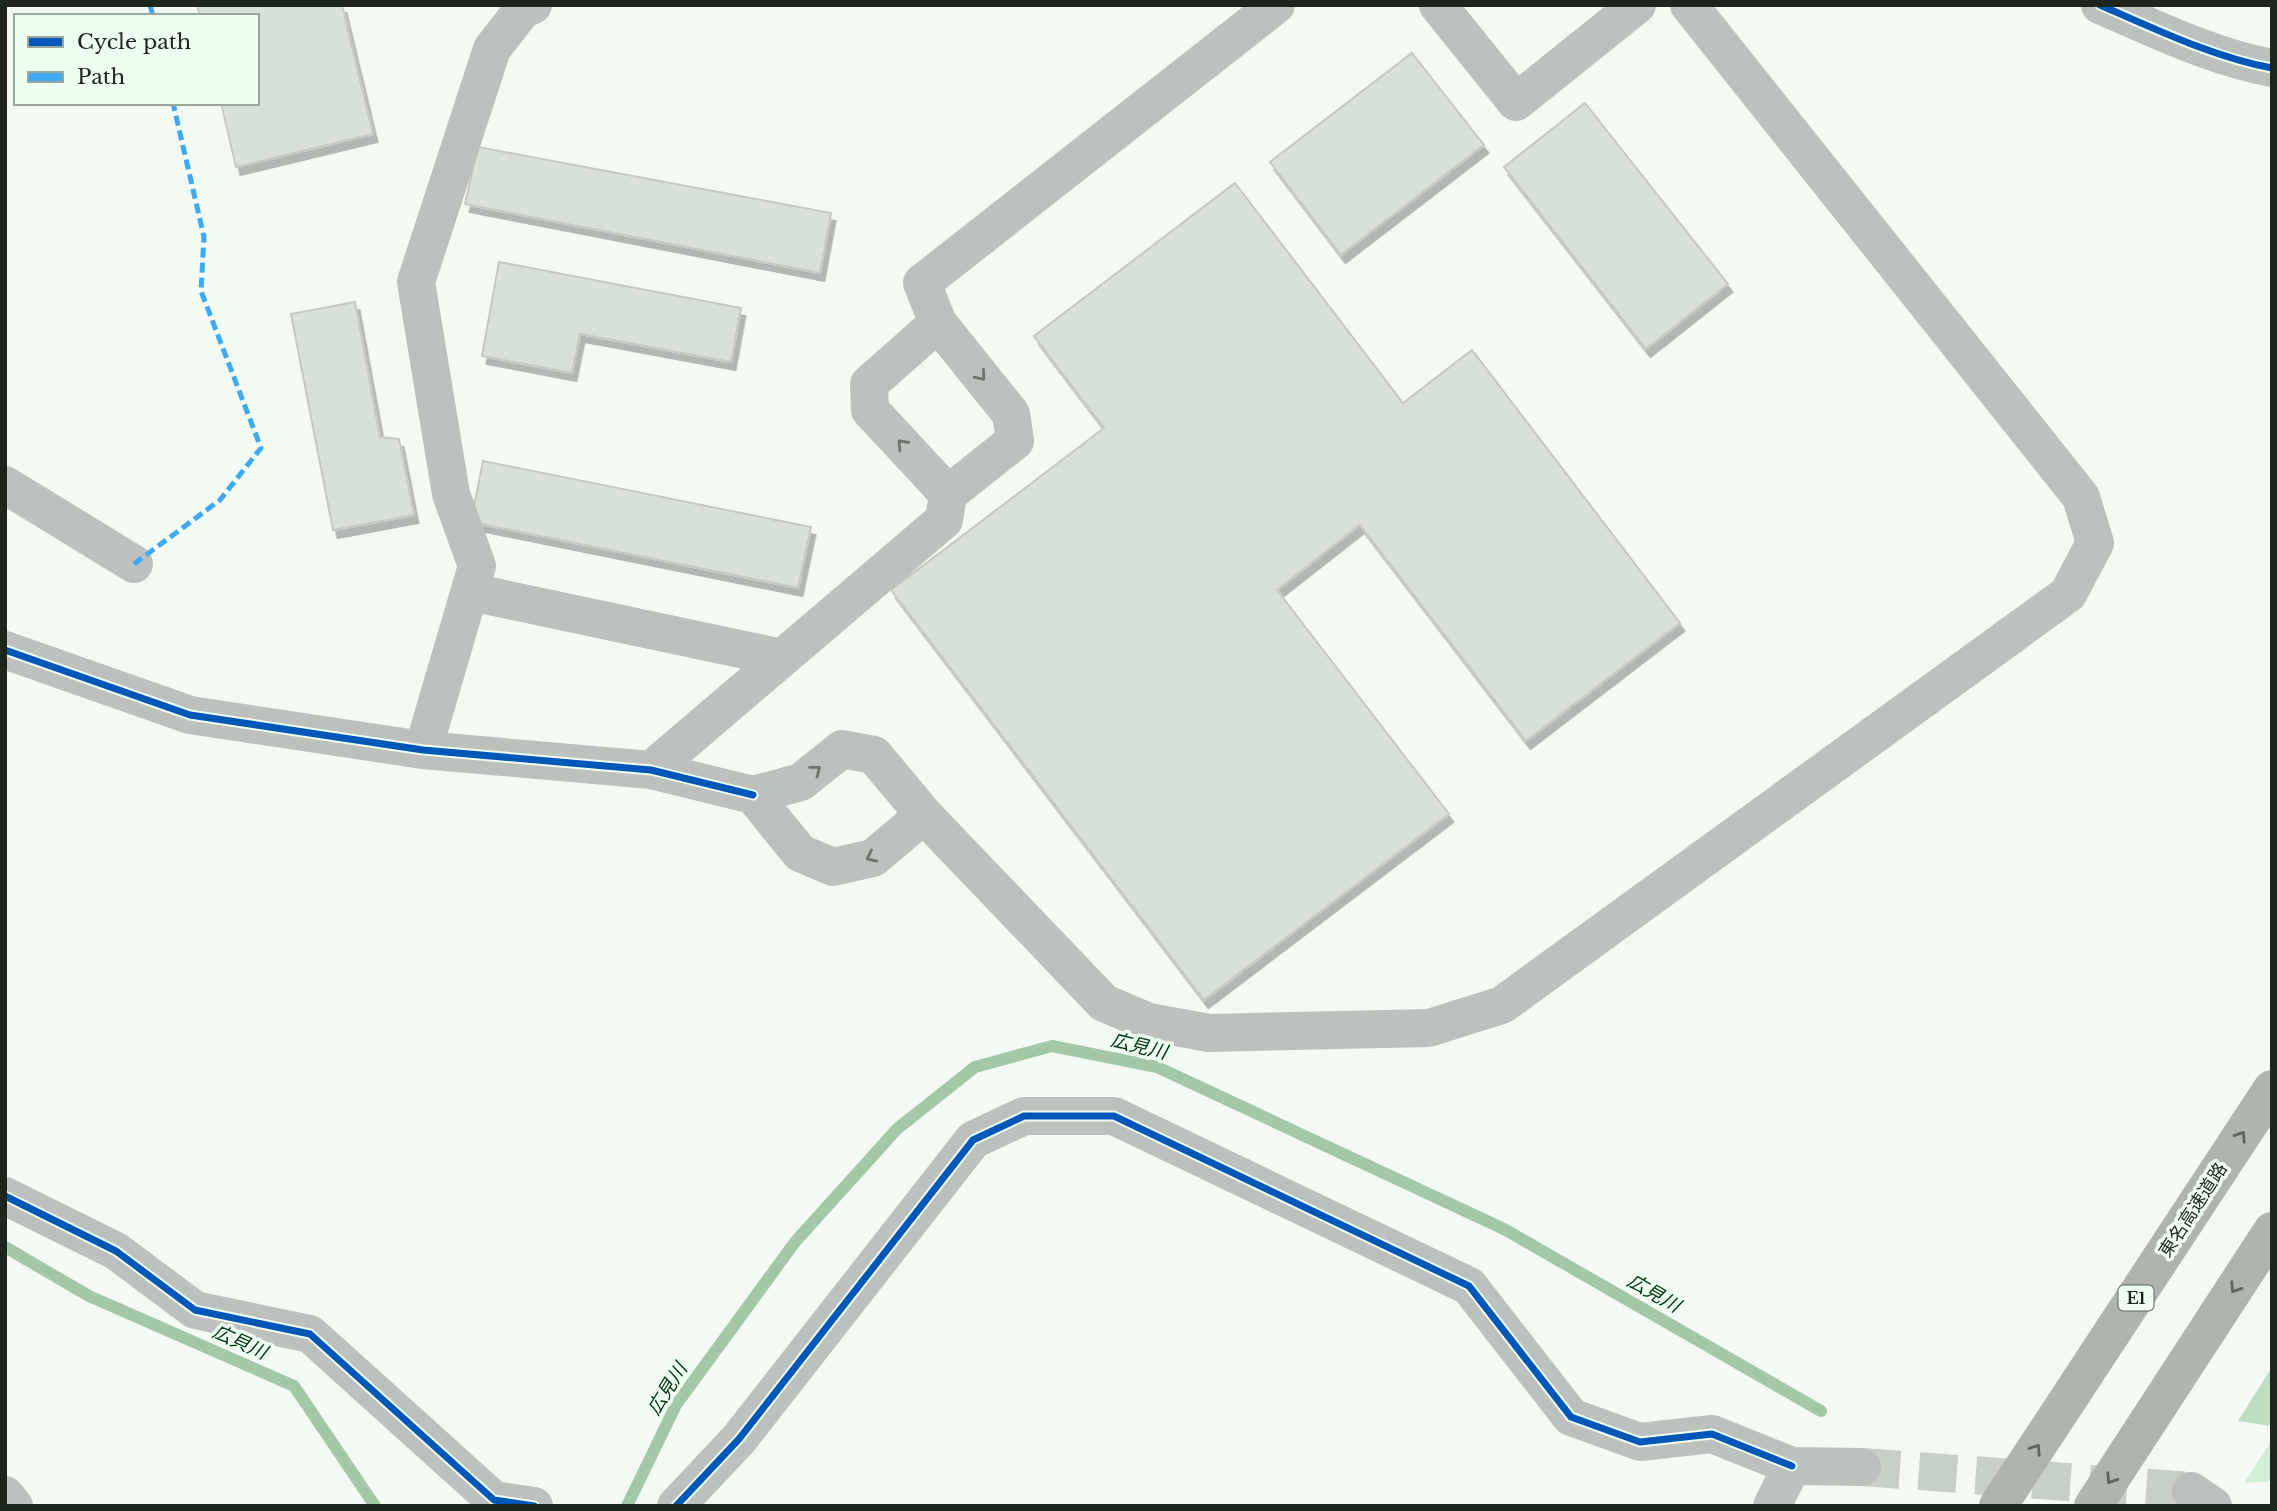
<svg xmlns="http://www.w3.org/2000/svg" width="2277" height="1511" viewBox="0 0 2277 1511" font-family="'Libre Baskerville','Noto Sans JP',serif">
	<defs>
		<filter id="shadow"><feDropShadow dx="4.5" dy="8" stdDeviation="0" flood-color="#0004"/></filter>
	</defs>
	<rect width="100%" height="100%" fill="#f2faf3"/>
	<path fill="#d3eed6" d="M2272,1440v41l-28,2z"/>
	<path fill="#bfddc3" d="M2272,1367v59l-34,-5z"/>
	<g fill="none" stroke-linecap="round" stroke-linejoin="round">
		<path stroke="#a4c7a8" stroke-width="12" d="M5,1247l84,49 205,90 81,120
			M627,1506l49,-101 119,-163 102,-113 78,-62 77,-21 105,21 347,162 317,182"/>
	</g>
	<path fill="#d8e1d9" stroke="#c2cac3" stroke-width="2" filter="url(#shadow)" d="M197,5h145l31,129 -137,33 -15,-64h36v-87h-57z
		M1412,53l72,92 -143,110 -71,-93z
		M1585,103l143,181 -82,65 -142,-182z
		M478,147l353,66 -11,60 -355,-69z
		M1235,183l168,220 69,-53 208,273 -154,118 -166,-216 -83,65 172,224 -245,186 -313,-410 213,-162 -70,-92z
		M499,262l242,46 -10,54 -151,-28 -8,39 -90,-17z
		M355,302l25,135 19,2 15,76 -81,15 -42,-216z
		M483,461l328,66 -13,61 -327,-66z"/>
	<g fill="none" stroke-linecap="round" stroke-linejoin="round">
		<path stroke="#c7d0c8" stroke-width="38" stroke-dasharray="38 19" stroke-linecap="butt" d="M1862,1467l329,24"/>
		<path stroke="#bdc1bd" stroke-width="38" d="M1438,5l78,97 121,-97
			M2100,5c53,23 115,53 172,63
			M938,323l-69,61 1,26 78,84
			M5,485l129,79
			M471,592l311,66
			M5,650l185,65 233,35 228,20 102,25 48,-13 41,-33 32,6 50,60 180,188 45,19 60,11 220,-5 73,-23 566,-411 27,-51 -14,-46 -392,-492
			M423,750l54,-184 -26,-72 -35,-212 76,-233 31,-40 10,-4
			M651,770l293,-250 4,-26 67,-53 -4,-27 -73,-91 -16,-40 354,-278
			M753,795l47,58 33,14 40,-9 51,-43
			M5,1196l111,55 79,59 115,24 184,166 40,6
			M2191,1491l22,15
			M5,1495l9,11
			M676,1506l63,-67 234,-299 51,-24h90l355,170 102,131 69,25 72,-8 80,32
			M1772,1506l20,-40 70,1"/>
		<path stroke="#aeb4ae" stroke-width="38" d="M1998,1506l274,-417
			M2093,1506l179,-275"/>
		<path stroke="#3fa9f5" stroke-width="5" stroke-dasharray="10 5" stroke-linecap="butt" d="M150,5l3,11
			M134,564l86,-64 41,-52 -60,-157 3,-54 -31,-134"/>
		<g stroke="#eefef0" stroke-width="11">
			<path id="cycleway" d="M2100,5c53,23 115,53 172,63
				M5,650l185,65 233,35 228,20 102,25
				M5,1196l111,55 79,59 115,24 184,166 40,6
				M676,1506l63,-67 234,-299 51,-24h90l355,170 102,131 69,25 72,-8 80,32"/>
		</g>
		<use href="#cycleway" stroke="#0057b8" stroke-width="7"/>
	</g>
	<defs><path id="oneway-chevron" d="M-2-3.5L2.5 0L-2 3.5" fill="none" stroke-width="1.6" stroke-linecap="round" stroke-linejoin="round" transform="scale(1.75)"/></defs>
	<g stroke="#6c746d">
		<use href="#oneway-chevron" transform="translate(981 376) rotate(51)"/>
		<use href="#oneway-chevron" transform="translate(902 444) rotate(-133)"/>
		<use href="#oneway-chevron" transform="translate(816 770) rotate(-38)"/>
		<use href="#oneway-chevron" transform="translate(871 857) rotate(155)"/>
	</g>
	<g stroke="#5e665e">
		<use href="#oneway-chevron" transform="translate(2241 1136) rotate(-57)"/>
		<use href="#oneway-chevron" transform="translate(2235 1288) rotate(123)"/>
		<use href="#oneway-chevron" transform="translate(2036 1449) rotate(-56)"/>
		<use href="#oneway-chevron" transform="translate(2111 1479) rotate(123)"/>
	</g>
	<g text-anchor="middle" dominant-baseline="central" stroke-width="7" stroke-linejoin="round" paint-order="stroke">
		<rect fill="#eefef0" stroke="#5b675c" stroke-width="2" x="2118.5" y="1285.5" width="35" height="25" rx="5"/>
		<g font-size="16" font-weight="bold" fill="#1c261d">
			<text x="2136" y="1298">E1</text>
		</g>
		<g font-size="18" fill="#1c261d" stroke="#eefef0">
			<text transform="translate(2193 1210) rotate(-57)">東名高速道路</text>
		</g>
		<g font-size="19" font-style="italic" fill="#00350f" stroke="#eefef0">
			<text transform="translate(1139 1046) rotate(14)">広見川</text>
			<text transform="translate(1654 1293) rotate(30)">広見川</text>
			<text transform="translate(240 1342) rotate(24)">広貝川</text>
			<text transform="translate(667 1389) rotate(-58)">広見川</text>
		</g>
	</g>
	<rect width="2277" height="1511" fill="none" stroke="#1c261d" stroke-width="14"/>
	<rect x="14" y="14" width="245" height="91" fill="#eefef0" stroke="#9aa89c" stroke-width="2"/>
	<rect x="28" y="37" width="35" height="10" fill="#0057b8" stroke="#9aa89c" stroke-width="2"/>
	<text x="77" y="49" font-size="21" fill="#1c261d">Cycle path</text>
	<rect x="28" y="72" width="35" height="10" fill="#3fa9f5" stroke="#9aa89c" stroke-width="2"/>
	<text x="77" y="84" font-size="21" fill="#1c261d">Path</text>
</svg>
